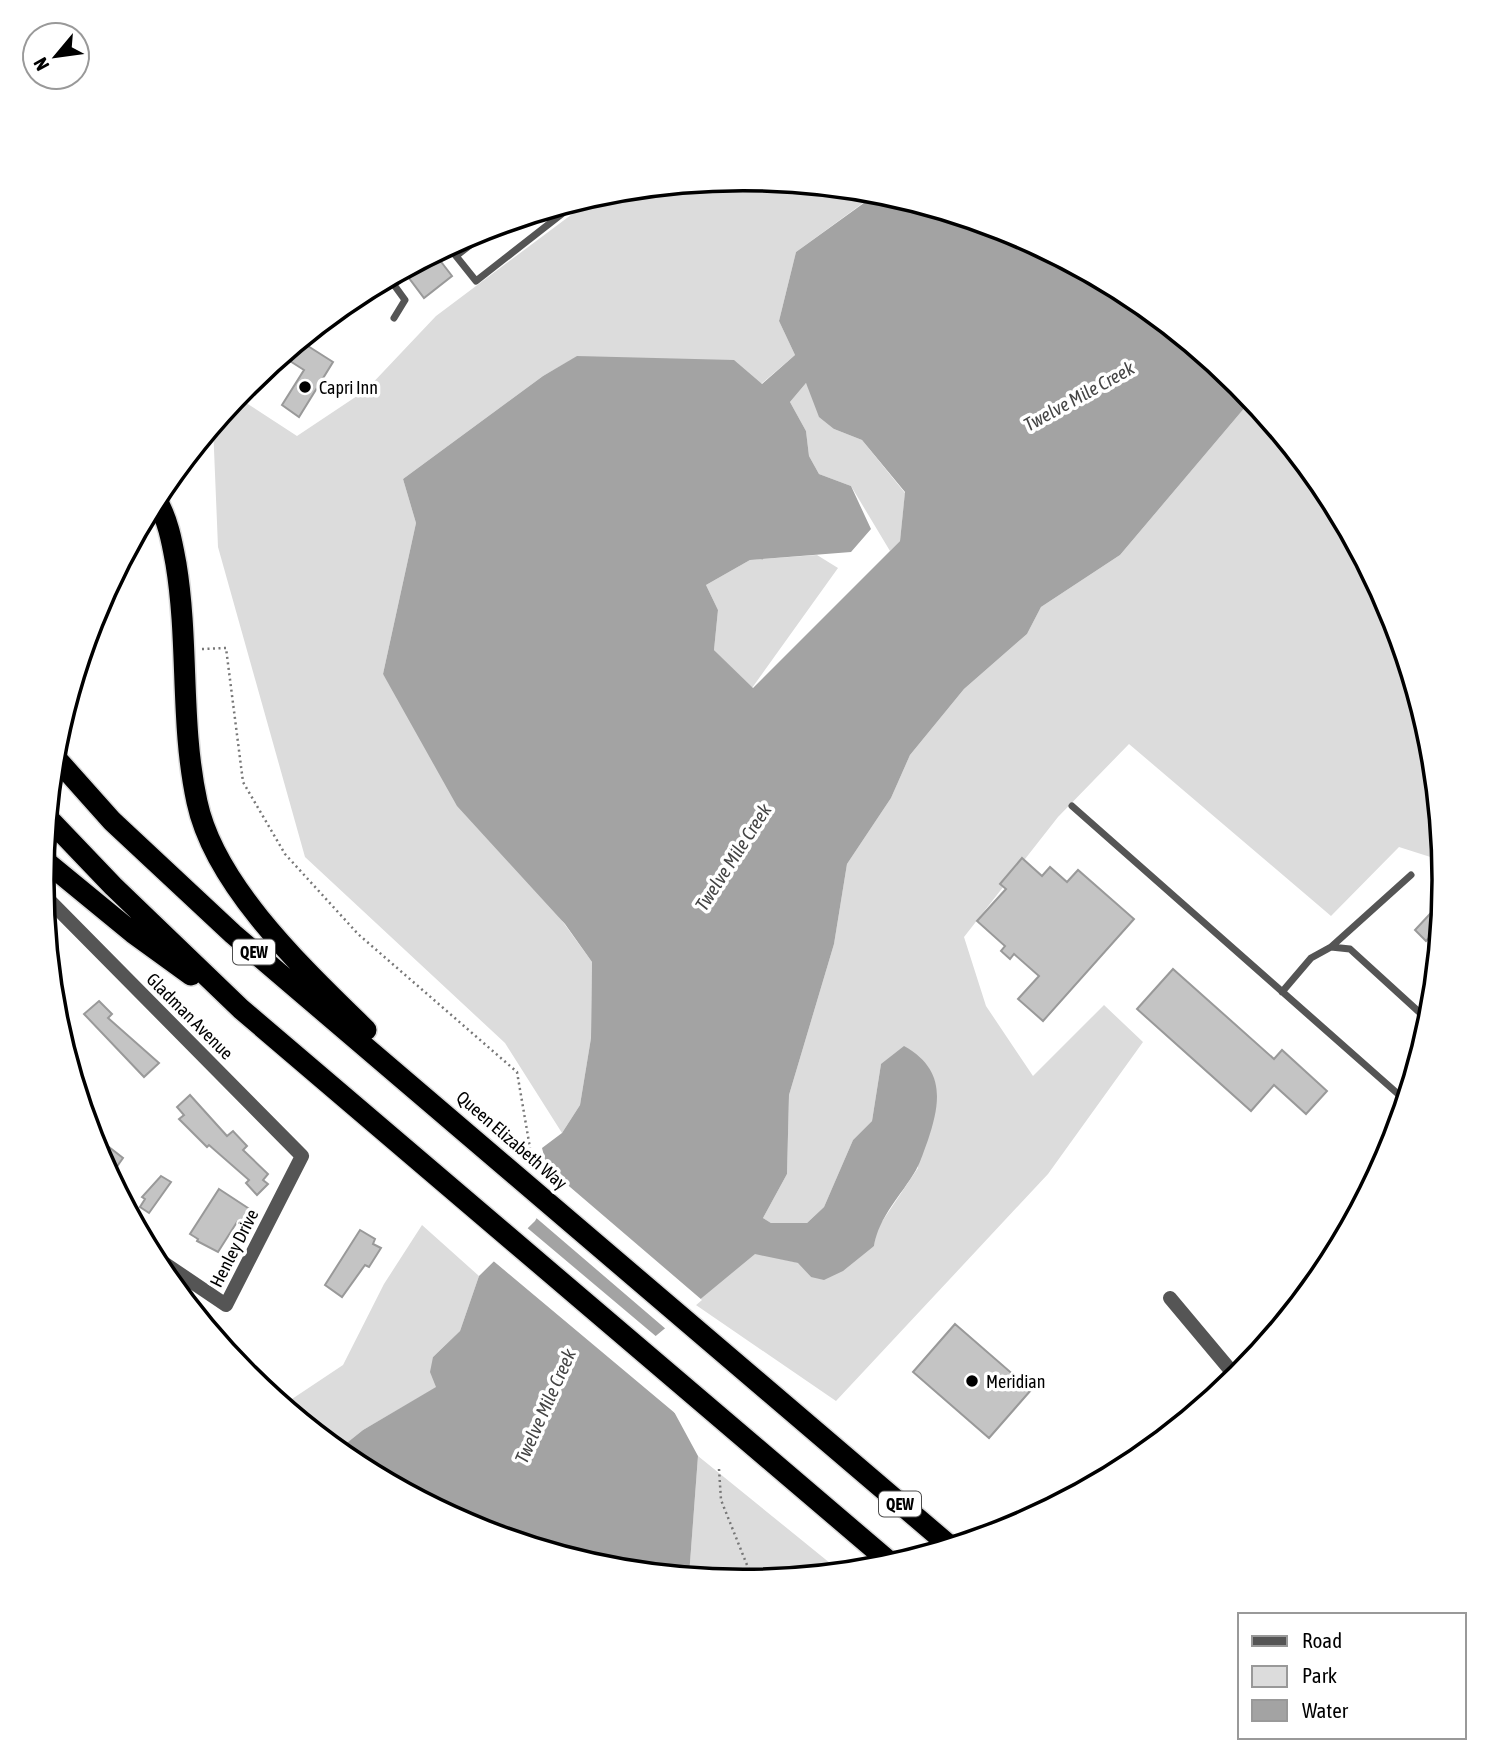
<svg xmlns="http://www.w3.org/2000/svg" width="1487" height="1760" viewBox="0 0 1487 1760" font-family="'Asap Condensed',sans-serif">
	<rect width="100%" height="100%" fill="#fff"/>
	<path fill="#dcdcdc" d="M744,179l140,14 -10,2 -78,57 -17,69 16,34 -34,29 -183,-28 -35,20 -140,103 13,44 -33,151 209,288 -1,76 -11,67 -18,28 -57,-90 -200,-186 -87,-310 -5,-122 24,-28 60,39 69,-46 70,-74 163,-122z
		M806,383l28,46 28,11 43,53 -5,48 -10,10 -39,-65 -32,-12 -10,-18 -3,-25 -16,-29z
		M1252,399l75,92 65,121 40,132 11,117 -44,-14 -68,69 -202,-172 -71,73 -94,120 22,69 47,70 71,-71 39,37 -95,132 -212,227 -143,-98 62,-50 44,10 12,14 63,-31 3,-17 41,-61 -37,-104 -9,57 -19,19 -29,67 -17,16h-36l-8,-5 24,-44 2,-79 45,-151 13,-80 44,-66 19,-43 54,-66 63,-55 14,-27 79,-52z
		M817,555l21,13 -86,120 -38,-38 4,-40 -12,-25 44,-25z
		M422,1225l57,51 -19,55 -27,26 4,30 -74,43 -25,20 -55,-45 60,-40 41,-81z
		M698,1456l143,116 -98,9 -54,-5z"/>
	<path fill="#a3a3a3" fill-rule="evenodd" d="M884,193l128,39 122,65 106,87 12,15 -132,156 -79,52 -14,27 -63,55 -54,66 -19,43 -44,66 -13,80 -45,151 -2,79 -24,44 8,5h36l17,-16 29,-67 19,-19 9,-57 23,-18c41,23 37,55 24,94 -4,10 -7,21 -12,30 -15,26 -37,46 -42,76l-31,25 -19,9 -13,-3 -13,-14 -43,-9 -115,95 58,107 -9,120 -83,-8 -131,-40 -122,-65 -15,-13 25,-20 73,-43 -6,-15 3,-15 27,-26 19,-55 56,-55 18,-31 -11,-42 20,-15 18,-28 11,-67 1,-76 -27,-38 -108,-118 -74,-132 33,-151 -13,-44 140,-103 34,-20 157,4 28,24 33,-29 -16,-34 17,-69 79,-57zM806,383l13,34 15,12 28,11 43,52 -5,49 -147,147 -39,-38 4,-40 -12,-25 44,-25 101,-8 20,-23 -20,-43 -32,-12 -10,-18 -3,-25 -16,-29z"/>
	<path fill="#fff" d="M542,1163l160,137 -35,30 -133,-114 15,-26z
		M525,1226l133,112 -14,12 38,69 -191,-160z"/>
	<path fill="#c4c4c4" stroke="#999" stroke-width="2" d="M435,254l17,22 -28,22 -21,-28z
		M300,341l33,21 -34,55 -17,-12 22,-35 -22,-14z
		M1022,858l20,18 8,-9 17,15 11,-12 56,49 -91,102 -25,-22 21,-23 -25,-22 -4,5 -9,-8 4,-5 -28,-25 29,-32 -6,-5z
		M1443,900l-3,26 -14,15 -11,-11z
		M1173,969l101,90 8,-9 45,41 -21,23 -32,-29 -23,26 -114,-102z
		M99,1001l13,13 -4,4 51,45 -15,14 -60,-63z
		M190,1095l37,41 6,-5 14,15 -4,4 25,24 -5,6 5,4 -11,11 -11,-12 3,-3 -40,-35 -2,2 -28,-28 5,-4 -7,-8z
		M91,1133l32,25 -10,14 -8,-6z
		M161,1176l10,6 -22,31 -9,-6 5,-8 -3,-2z
		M219,1189l32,21 -9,15 -5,-3 -19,30 -21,-11 1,-2 -8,-5z
		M360,1230l15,9 -2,5 8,4 -12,19 -4,-2 -23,32 -17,-12z
		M955,1324l76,66 -42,48 -76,-66z"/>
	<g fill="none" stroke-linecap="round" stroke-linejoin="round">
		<g stroke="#dbdbdb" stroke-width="24">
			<path id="highway" d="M156,499c12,20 16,43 20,65 13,79 4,160 21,238 18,85 109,169 169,228
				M54,756l58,65 121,113 718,613
				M48,818l65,68 128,123 651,555
				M44,860l89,73 58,42"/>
		</g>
		<path stroke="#777" stroke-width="2.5" stroke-dasharray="2 3.5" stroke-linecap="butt" d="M202,649l24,-1 17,134 42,72 73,80 159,138 13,76
			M719,1469l2,31 32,80"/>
		<path stroke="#555" stroke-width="7" d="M448,246l28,35 87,-68 -5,-6
			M456,256l39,-30
			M389,278l16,22 -11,18
			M343,306l15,-11
			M1072,806l334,295
			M1331,947l80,-72
			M1282,992l29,-34 20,-11 19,2 80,73"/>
		<path stroke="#555" stroke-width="14" d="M44,895l258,261 -76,149 -74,-50
			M1170,1298l67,80"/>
		<use href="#highway" stroke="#000" stroke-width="21"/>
	</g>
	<g fill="#000" stroke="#fff" stroke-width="2.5">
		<circle cx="305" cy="387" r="7"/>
		<circle cx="972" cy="1381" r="7"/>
	</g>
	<g text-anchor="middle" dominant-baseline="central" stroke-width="7" stroke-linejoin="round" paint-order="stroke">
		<g fill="#fff" stroke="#4c4c4c" stroke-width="2">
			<rect x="233" y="939.5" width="42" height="25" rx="5"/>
			<rect x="879" y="1491.5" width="42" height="25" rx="5"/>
		</g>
		<g font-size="16" font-weight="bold" fill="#000">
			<text x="254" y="952">QEW</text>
			<text x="900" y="1504">QEW</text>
		</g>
		<g font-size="18" fill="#000" stroke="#fff" text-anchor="start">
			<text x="319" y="387">Capri Inn</text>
			<text x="986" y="1381">Meridian</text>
		</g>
		<g font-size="18" fill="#000" stroke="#fff">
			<text transform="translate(190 1016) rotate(45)">Gladman Avenue</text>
			<text transform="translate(512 1140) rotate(41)">Queen Elizabeth Way</text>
			<text transform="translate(234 1248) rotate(-63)">Henley Drive</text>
		</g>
		<g font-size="19" font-style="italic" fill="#444" stroke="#fff">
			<text transform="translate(1079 396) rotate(-29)">Twelve Mile Creek</text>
			<text transform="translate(733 857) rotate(-57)">Twelve Mile Creek</text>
			<text transform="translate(545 1406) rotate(-66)">Twelve Mile Creek</text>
		</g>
	</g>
	<path d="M0 0H1487V1760H0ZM54 880a689 689 0 1 1 1378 0a689 689 0 1 1-1378 0Z" fill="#fff" fill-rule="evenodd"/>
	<path fill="none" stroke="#000" stroke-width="3.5" d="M54 880a689 689 0 1 1 1378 0a689 689 0 1 1-1378 0Z"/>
	<rect x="1238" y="1613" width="228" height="126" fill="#ffffff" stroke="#999999" stroke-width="2"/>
	<rect x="1252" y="1636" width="35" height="10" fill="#555555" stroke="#999999" stroke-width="2"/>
	<text x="1302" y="1648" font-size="21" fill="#000000">Road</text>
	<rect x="1252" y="1666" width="35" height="21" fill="#dcdcdc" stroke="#999999" stroke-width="2"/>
	<text x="1302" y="1683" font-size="21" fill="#000000">Park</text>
	<rect x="1252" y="1700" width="35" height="21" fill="#a3a3a3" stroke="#999999" stroke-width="2"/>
	<text x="1302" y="1718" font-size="21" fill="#000000">Water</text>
	<g transform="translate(56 56) rotate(241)"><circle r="33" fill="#ffffff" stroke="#999999" stroke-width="2"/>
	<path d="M0-5L12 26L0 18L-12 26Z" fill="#000000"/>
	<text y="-10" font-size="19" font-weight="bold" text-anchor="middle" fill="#000000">N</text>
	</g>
</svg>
